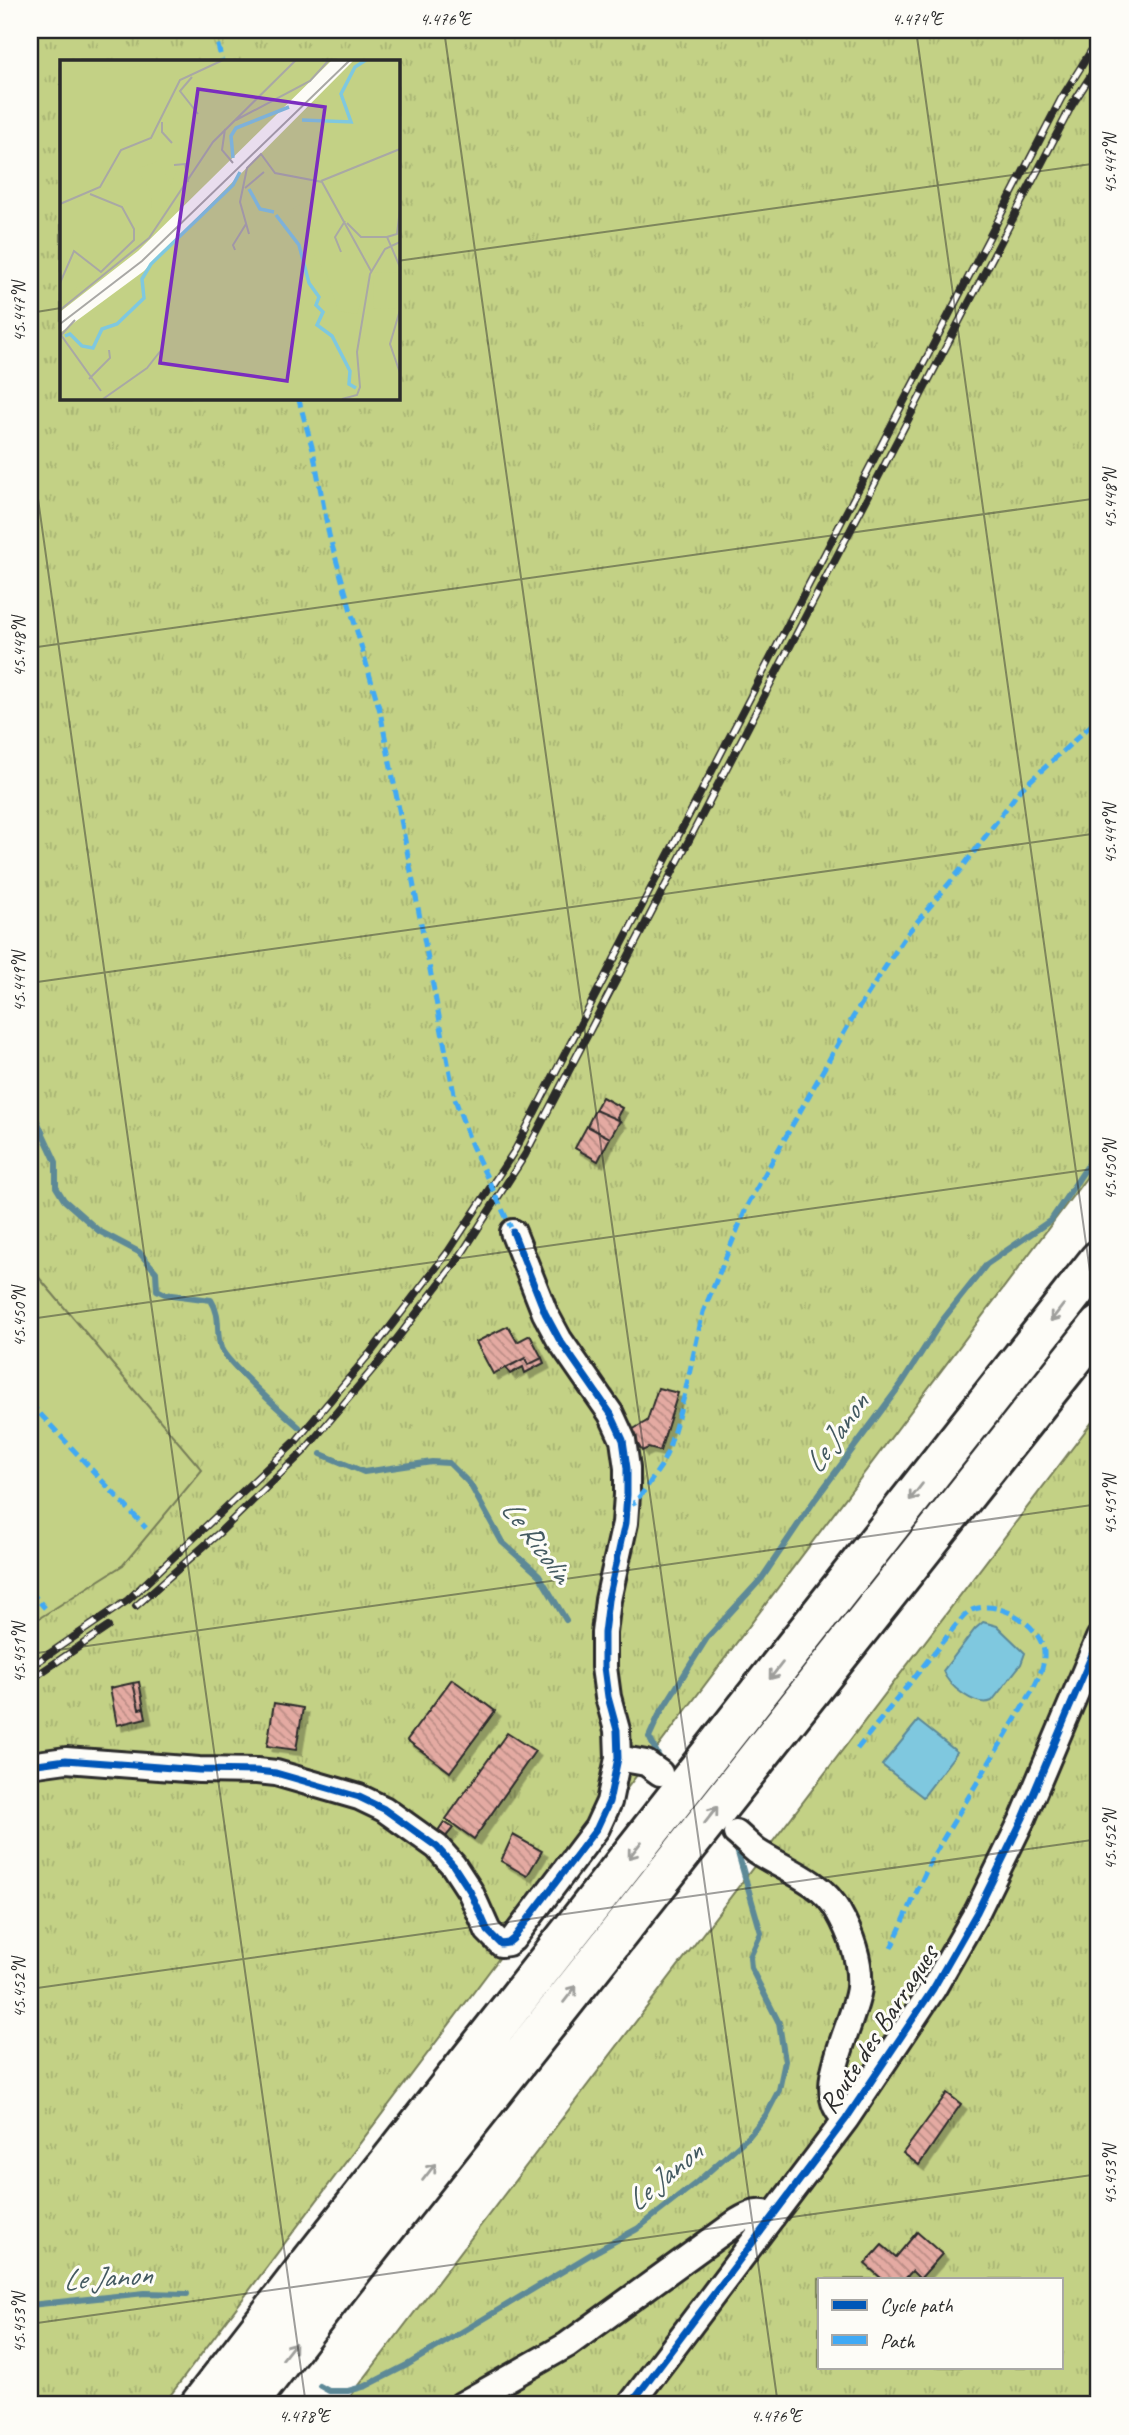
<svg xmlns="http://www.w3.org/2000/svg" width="1129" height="2435" viewBox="0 0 1129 2435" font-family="Caveat,sans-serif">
	<defs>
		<pattern id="grass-tufts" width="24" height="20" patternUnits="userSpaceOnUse" patternTransform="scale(1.75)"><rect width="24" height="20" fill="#c3d185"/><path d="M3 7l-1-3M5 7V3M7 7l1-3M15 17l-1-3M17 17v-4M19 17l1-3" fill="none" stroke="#a8b473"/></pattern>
		<pattern id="building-back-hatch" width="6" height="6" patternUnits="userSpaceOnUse" patternTransform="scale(1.75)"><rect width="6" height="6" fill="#e4aaa2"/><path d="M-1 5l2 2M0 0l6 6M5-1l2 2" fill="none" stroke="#b98b84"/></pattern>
		<filter id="shadow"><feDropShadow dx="5.5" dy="5.5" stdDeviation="0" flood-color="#0004"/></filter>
	</defs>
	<rect width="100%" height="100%" fill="#fdfcf7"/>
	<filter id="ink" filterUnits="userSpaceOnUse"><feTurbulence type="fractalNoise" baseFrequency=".0143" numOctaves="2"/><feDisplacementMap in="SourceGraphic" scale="14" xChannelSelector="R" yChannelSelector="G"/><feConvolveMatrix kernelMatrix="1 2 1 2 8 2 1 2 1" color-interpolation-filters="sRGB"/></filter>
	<g filter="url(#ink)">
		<path fill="url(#grass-tufts)" stroke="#777e58" stroke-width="2" fill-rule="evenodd" d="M30,30h1069v1131l-936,1244h-133zM61,61h336v336h-336z
			M1099,1413v992h-755zM819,2279h242v88h-242z"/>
		<path fill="#c3d185" stroke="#777e58" stroke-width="2" d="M30,1267l172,203 -79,95 -93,59z"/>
		<path fill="#7fc8df" stroke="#5d8997" stroke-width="2" d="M983,1622l14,4 28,27 -4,11 -29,37c-16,7 -44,-15 -49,-30l32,-42z
			M918,1721l39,31 -34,45 -41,-32z"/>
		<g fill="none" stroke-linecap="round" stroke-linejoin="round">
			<path stroke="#5d8997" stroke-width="6" d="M30,1106l26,56v25l8,13 35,31 40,21 17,20 1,18 8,4 46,6c11,17 4,31 10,48 6,15 62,65 78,79
				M321,1454l43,18 68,-10 17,1 21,21 32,58 37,33 27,45
				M662,1763l-13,-26 10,-22 48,-77 55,-60 52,-77 88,-118 39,-61 46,-58 64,-44 48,-71
				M30,2305l115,-12 42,1
				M320,2386l9,5h19l18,-5 41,-21 186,-112 44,-24 59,-46 53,-47 17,-21 13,-25 6,-29 -6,-38 -28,-55 -1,-11 11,-24 -25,-87"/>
		</g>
		<path fill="url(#building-back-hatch)" stroke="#2b2b2b" stroke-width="2" filter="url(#shadow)" d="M602,1097l20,11 -5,9 3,4 -25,-11z
			M595,1110l25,11 -10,17 -23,-12z
			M587,1126l23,12 -12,23 -23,-13z
			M508,1326l9,16 13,-7 12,23 -14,7 -3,-7 -32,16 -17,-32z
			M525,1358l3,7 14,-7 2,5 -19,10 -2,-6 -13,7 -4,-6z
			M658,1388l20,5 -18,58 -12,-3 -6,3 -12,-20 17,-10z
			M452,1679l43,32 -45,61 -43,-32z
			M139,1682l5,26 -5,1 -6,-26z
			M133,1683l6,26 5,-1 2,10 -29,7 -7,-37z
			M274,1703l29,5 -7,42 -29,-4z
			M507,1733l28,18 -61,88 -28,-20z
			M444,1822l9,6 -13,16 -7,-6z
			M513,1835l29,16 -15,25 -26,-15z
			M947,2093l14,11 -42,61 -16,-12z
			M917,2232l25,22 -22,25 -8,-8 -7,8h-23l-17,-15 17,-19 14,12z"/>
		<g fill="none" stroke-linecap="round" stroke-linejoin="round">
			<g stroke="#2b2b2b" stroke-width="30">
				<path id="minor" d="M618,1758l28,5 14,10
					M30,1765l36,-5 133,10 58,1 19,2 83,24 25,12 53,38 16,18 17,26 18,40 13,13 7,-1 5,-4 84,-111 12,-26 9,-44 -1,-28 -9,-33 -4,-30v-34l4,-33 17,-77 2,-28v-27l-4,-28 -12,-26 -52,-75 -14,-26 -32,-81
					M736,1833c7,6 13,12 20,18 27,18 65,29 82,60 13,23 23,50 21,77 -4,36 -49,104 -13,131
					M461,2405l106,-60 171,-124c12,-7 22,-12 35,-5
					M630,2405l216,-286 87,-130 44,-77 46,-94 76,-180"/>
			</g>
			<g stroke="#2b2b2b" stroke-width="44">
				<path id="trunk" d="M200,2405l103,-133 796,-1012
					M247,2405l93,-120 759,-959"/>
			</g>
			<use href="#minor" stroke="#fdfcf7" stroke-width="24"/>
			<use href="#trunk" stroke="#fdfcf7" stroke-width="38"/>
			<g stroke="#2b2b2b" stroke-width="8">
				<path id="rail" d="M136,1606l83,-73 86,-83 78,-93 74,-96 68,-106 547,-1050 27,-42
					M30,1667l98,-67 168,-159 75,-89 77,-100 67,-102 546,-1051 38,-61
					M30,1680l78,-53"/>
			</g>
			<use href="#rail" stroke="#fdfcf7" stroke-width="5" stroke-dasharray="16" stroke-linecap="butt"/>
			<path stroke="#3fa9f5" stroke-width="5" stroke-dasharray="10 5" stroke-linecap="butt" d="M214,30l8,31
				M298,397l15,53 16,85 51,176 75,388 17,47 41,86
				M30,1403l116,125
				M626,1506l9,-4 9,-11 17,-25 7,-15 16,-54 19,-85 45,-108 105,-187 53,-82 56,-67 57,-77 80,-73
				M30,1591l15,17
				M857,1749l99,-124c5,-5 10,-12 16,-15 26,-12 69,15 72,42 1,15 -7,29 -13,41l-98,163 -42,92"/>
			<g stroke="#fdfcf7" stroke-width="11">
				<path id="cycleway" d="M30,1765l36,-5 133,10 58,1 19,2 83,24 25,12 53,38 16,18 17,26 18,40 13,13 7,-1 5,-4 84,-111 12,-26 9,-44 -1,-28 -9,-33 -4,-30v-34l4,-33 17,-77 2,-28v-27l-4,-28 -12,-26 -52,-75 -14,-26 -32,-81
					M630,2405l216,-286 87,-130 44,-77 46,-94 76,-180"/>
			</g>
			<use href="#cycleway" stroke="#0057b8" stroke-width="7"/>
		</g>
		<defs><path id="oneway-shaft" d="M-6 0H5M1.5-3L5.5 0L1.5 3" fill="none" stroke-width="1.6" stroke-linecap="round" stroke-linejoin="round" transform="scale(1.75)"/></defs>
		<g stroke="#9e9e9b">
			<use href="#oneway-shaft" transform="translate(1057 1313) rotate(128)"/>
			<use href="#oneway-shaft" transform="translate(916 1492) rotate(128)"/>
			<use href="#oneway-shaft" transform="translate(776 1671) rotate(128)"/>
			<use href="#oneway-shaft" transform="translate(711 1815) rotate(-52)"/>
			<use href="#oneway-shaft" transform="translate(635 1850) rotate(128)"/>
			<use href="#oneway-shaft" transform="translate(570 1994) rotate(-52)"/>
			<use href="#oneway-shaft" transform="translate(429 2172) rotate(-52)"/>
			<use href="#oneway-shaft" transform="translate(289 2351) rotate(-52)"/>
		</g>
	</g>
	<path fill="none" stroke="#2b2b2b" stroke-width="2" stroke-opacity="0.45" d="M444,30l334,2375M916,30l183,1306M397,261l702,-98M30,313l31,-5M30,442l276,1963M30,648l1069,-150M30,983l1069,-150M30,1319l1069,-151M30,1654l1069,-150M30,1989l1069,-150M30,2324l1069,-150"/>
	<g text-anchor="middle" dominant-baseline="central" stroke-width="6" stroke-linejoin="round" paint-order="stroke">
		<g font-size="28" fill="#2b2b2b" stroke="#fdfcf7">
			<text transform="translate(878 2029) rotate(-57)">Route des Barraques</text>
		</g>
		<g font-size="30" font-style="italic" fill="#445a61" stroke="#fdfcf7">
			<text transform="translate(836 1433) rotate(-55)">Le Janon</text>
			<text transform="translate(537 1541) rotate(53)">Le Ricolin</text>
			<text transform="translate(664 2176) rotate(-40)">Le Janon</text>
			<text transform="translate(107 2277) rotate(-4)">Le Janon</text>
		</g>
	</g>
	<g transform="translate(60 60)">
		<rect width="340" height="340" fill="#fdfcf7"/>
		<path d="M0,0h34v6l55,-6 182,1 -193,190 -78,61zM294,0h45v339h-339v-66l84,-62z" fill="#c3d185"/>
		<path d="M34,0h55l1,4 -31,6 -25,-4zM98,101l13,24 9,-22 4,2v17l-28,35 -4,-4 -1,-20 -14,-24zM8,169l12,14 -8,22 13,17 -25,18v-67z" fill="#c3d185"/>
		<path d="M264,131l45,82 -12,41 -19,-3 -11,-36 -40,-63zM314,212l23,1 -1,36 -23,-1z" fill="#c3d185"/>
		<path fill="none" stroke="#7fc8df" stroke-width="3.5" d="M242,60l49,2 -10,-28 14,-27 11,-7M173,98l-2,-22 5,-8 53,-21M189,129l11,20 14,3M216,155l23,30 10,38 10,14 -3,8 7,7 -6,13 15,11 18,35 -1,13 7,4M5,276l5,-2 12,12 11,2 9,-19 15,-5 27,-26 -2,-19 9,-15 82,-79 7,-13"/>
		<path fill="none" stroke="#a9a8a5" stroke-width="2" d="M182,0h38M132,17l-12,14 18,23M176,60l74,-39 19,-21M102,62v10l10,11M165,69l-3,21 11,13M114,105l11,-1 3,18M261,121l79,-32M185,128l19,-16M0,144l40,-17 21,-37 30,-12 29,-58 43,-20M340,149l-3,25 -10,3 13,30M287,163l14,14h26M189,174l-9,-32 7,-34 14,-14 14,19 47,9 49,89M175,190l-2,-5 13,-21M281,192l-6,-15 10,-16M0,223l14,-32 27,21 33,-32v-11l-12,-22 -32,-13M0,250l89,-72 64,-96 83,-82M340,250l-10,34 10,29M15,260l-14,15 40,56M0,264l82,-63 208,-201M29,319l21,-21 -1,-8M43,339l44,-31 15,-19M282,339l15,-4 3,-8 -3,-35 13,-78 15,-25 15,-7"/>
		<path fill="#7b2cbf" fill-opacity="0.15" stroke="#7b2cbf" stroke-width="3.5" d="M138,29l127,18 -38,274 -127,-18z"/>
		<rect width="340" height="340" fill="none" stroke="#2b2b2b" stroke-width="3.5"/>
	</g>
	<rect width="1129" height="2435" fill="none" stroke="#fdfcf7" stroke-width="77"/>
	<rect x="818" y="2278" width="245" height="91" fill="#fdfcf7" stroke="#a9a8a5" stroke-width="2"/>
	<rect x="832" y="2300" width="35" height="10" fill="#0057b8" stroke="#a9a8a5" stroke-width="2"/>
	<text x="880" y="2312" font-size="21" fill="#2b2b2b">Cycle path</text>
	<rect x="832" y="2335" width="35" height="10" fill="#3fa9f5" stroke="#a9a8a5" stroke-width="2"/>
	<text x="880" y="2348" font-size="21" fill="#2b2b2b">Path</text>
	<rect x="38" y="38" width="1052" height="2358" fill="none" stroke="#2b2b2b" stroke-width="2.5"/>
	<g font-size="18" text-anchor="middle" fill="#2b2b2b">
		<text x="445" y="25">4.476°E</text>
		<text x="917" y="25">4.474°E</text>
		<text transform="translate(1110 164) rotate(-90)" y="6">45.447°N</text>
		<text transform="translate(19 312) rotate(-90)" y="6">45.447°N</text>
		<text transform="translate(1110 499) rotate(-90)" y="6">45.448°N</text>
		<text transform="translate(19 647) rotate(-90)" y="6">45.448°N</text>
		<text transform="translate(1110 834) rotate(-90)" y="6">45.449°N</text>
		<text transform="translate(19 982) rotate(-90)" y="6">45.449°N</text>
		<text transform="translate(1110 1170) rotate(-90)" y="6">45.450°N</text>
		<text transform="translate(19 1317) rotate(-90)" y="6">45.450°N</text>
		<text transform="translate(1110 1505) rotate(-90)" y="6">45.451°N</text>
		<text transform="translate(19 1653) rotate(-90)" y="6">45.451°N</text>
		<text transform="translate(1110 1840) rotate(-90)" y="6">45.452°N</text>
		<text transform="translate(19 1988) rotate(-90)" y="6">45.452°N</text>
		<text transform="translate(1110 2175) rotate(-90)" y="6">45.453°N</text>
		<text transform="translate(19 2323) rotate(-90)" y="6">45.453°N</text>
		<text x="304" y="2422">4.478°E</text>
		<text x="776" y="2422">4.476°E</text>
	</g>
</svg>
